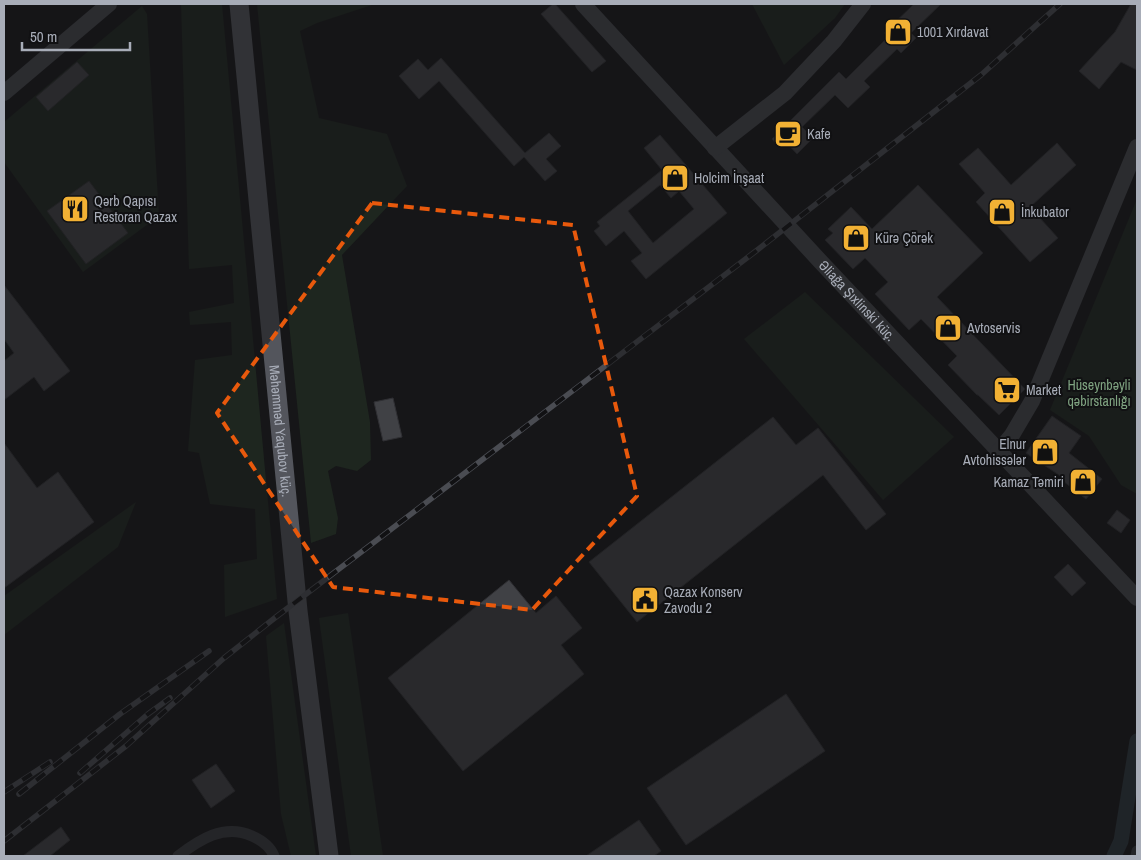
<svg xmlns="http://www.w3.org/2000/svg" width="1141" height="860" viewBox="0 0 1141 860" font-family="'Archivo Narrow',sans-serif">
	<rect width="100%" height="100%" fill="#161618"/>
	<path fill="#1e261f" d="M181,4h41l55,595 -52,18 -1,-52 33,-6 -2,-50 -45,-5 -11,-51 -11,-2 7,-91 37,-5 -1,-33 -41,3 -1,-13 45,-9 -2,-38 -43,4z
		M257,4h118l-58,19 -17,8 19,87 68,16 20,52 -65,69 28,167 1,38 -14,11 -21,-5 -8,5 10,47 -2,16 -25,9z
		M752,4h93l-10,14 -51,47z
		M142,6l5,8 12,202 -76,56 -79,-110v-40z
		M1137,199v295l-16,-9 -32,-49 -39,-26z
		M805,292l149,145 -71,63 -139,-161z
		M136,502l-18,45 -114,88v-39z
		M348,613l3,20 32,223h-32l-32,-238z
		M284,623l32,233h-25l-10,-42 -15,-178z"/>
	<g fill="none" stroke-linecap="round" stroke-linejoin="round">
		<path stroke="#2c353c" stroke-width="15" d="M1114,856l7,-15 16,-100"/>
	</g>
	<path fill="#404145" stroke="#303034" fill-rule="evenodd" d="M553,4h2l51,57 -14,11 -51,-58z
		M914,4h27l-30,29 5,5 -15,15 -4,-4 -33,32 6,6 -22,21 -13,-13 -33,32 11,11 -16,16 -12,-13 -6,6 -7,-8 67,-67 7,7 42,-42 -4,-4z
		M1131,4h6v66l-16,-8 -22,27 -20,-18 36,-39z
		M441,58l84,95 24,-20 12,13 -15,13 11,12 -12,10 -21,-24 -10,9 -75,-85 -20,18 -20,-23 19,-17 10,11z
		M77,62l12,13 -41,36 -12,-14z
		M660,135l67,78 -81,66 -15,-18 11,-8 -18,-22 -18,15 -12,-15 6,-5 -3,-4 65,-52 -18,-22zM660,185l11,13 8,-7 15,18 -41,34 -25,-32z
		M1057,143l19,22 -46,42 28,31 -28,24 -54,-60 9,-9 -26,-29 19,-16 33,37z
		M89,181l39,52 -42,31 -39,-53z
		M918,185l65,68 -46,44 88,92 -26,26 -21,-20h-1l-29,-30 9,-9 -36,-37 -12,11 -34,-36 13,-12 -23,-24 -12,11 -28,-29 8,-7 -5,-4 23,-22 21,22z
		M4,285l66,86 -26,20 -10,-14 -30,23v-39l10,-8 -10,-14z
		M393,398l9,39 -19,4 -9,-39z
		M1052,416l29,20 -12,17 33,26 -16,20 -23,-18 2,-2 -39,-26z
		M773,417l23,28 22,-17 68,86 -20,16 -43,-55 -186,147 -48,-60z
		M4,443l33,45 21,-16 36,50 -90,66z
		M1117,510l13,10 -9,13 -14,-10z
		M1068,564l18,19 -14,13 -18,-19z
		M509,580l27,33 20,-17 26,32 -21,17 23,29 -121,97 -75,-93z
		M786,694l39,57 -139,94 -39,-57z
		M216,764l19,27 -24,17 -19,-28z
		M639,820l22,31 -7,5h-68z
		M61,827l9,13 -20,16h-27z"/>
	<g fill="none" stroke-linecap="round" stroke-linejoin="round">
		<path stroke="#37383d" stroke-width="11" d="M178,856c21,-16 46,-33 74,-20 9,4 18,10 22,20
			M1136,856l1,-5"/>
		<g stroke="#45474d" stroke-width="16">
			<path id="s1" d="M583,4l236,256 318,338"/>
			<path d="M4,93l105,-89"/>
			<path d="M715,148l70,-55 49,-52 29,-37"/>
			<path d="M998,452l14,-17 20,-34 105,-254"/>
		</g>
		<path stroke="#53555c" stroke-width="19" id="s2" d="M239,4l59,607 31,245"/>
		<g stroke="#4a4c52" stroke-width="5.5">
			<path id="rail" d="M80,773l68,-59 22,-16
				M4,792l46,-30
				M19,794l101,-80 89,-63
				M4,841l122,-95 98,-88 52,-41 480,-366 225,-176 79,-71"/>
		</g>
		<use href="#rail" stroke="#111113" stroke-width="4" stroke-dasharray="11" stroke-linecap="butt"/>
	</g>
	<path d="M0 0H1141V860H0ZM372,203l201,22 64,271 -105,114 -199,-23 -116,-174z" fill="#161618" fill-opacity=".55" fill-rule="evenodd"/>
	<path fill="none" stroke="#e8590c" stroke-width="4" stroke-dasharray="10 6" stroke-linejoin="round" d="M372,203l201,22 64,271 -105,114 -199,-23 -116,-174z"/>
	<defs>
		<g id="shop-square" transform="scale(1.4375)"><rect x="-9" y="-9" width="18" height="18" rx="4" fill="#f2b134" stroke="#111113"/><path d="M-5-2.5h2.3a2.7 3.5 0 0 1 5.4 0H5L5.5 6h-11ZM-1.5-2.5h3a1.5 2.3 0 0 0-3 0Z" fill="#111"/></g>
		<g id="cafe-square" transform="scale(1.4375)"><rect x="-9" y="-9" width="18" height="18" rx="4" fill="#f2b134" stroke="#111113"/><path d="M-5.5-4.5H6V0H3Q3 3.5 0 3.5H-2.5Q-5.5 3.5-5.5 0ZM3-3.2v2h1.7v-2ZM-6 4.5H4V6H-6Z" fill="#111"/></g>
		<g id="restaurant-square" transform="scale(1.4375)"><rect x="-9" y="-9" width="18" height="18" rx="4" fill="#f2b134" stroke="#111113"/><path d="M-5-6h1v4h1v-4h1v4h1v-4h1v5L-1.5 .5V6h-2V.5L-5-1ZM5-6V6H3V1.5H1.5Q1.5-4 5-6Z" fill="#111"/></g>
		<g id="supermarket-square" transform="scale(1.4375)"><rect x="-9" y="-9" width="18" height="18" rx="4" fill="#f2b134" stroke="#111113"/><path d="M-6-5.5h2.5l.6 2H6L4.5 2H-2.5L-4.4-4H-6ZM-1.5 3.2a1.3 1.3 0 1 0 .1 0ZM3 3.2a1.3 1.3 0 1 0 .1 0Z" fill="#111"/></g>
		<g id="civic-square" transform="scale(1.4375)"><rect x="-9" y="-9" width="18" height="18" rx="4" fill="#f2b134" stroke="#111113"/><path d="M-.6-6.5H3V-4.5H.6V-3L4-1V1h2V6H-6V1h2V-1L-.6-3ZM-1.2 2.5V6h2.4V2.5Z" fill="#111"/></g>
	</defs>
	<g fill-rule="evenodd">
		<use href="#shop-square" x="898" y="32"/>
		<use href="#cafe-square" x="788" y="134"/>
		<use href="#shop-square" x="675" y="178"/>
		<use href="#restaurant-square" x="75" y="209"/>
		<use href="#shop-square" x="1002" y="212"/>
		<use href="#shop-square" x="856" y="238"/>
		<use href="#shop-square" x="948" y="328"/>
		<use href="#supermarket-square" x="1007" y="390"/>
		<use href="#shop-square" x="1045" y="452"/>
		<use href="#shop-square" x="1083" y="482"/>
		<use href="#civic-square" x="645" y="600"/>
	</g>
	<g text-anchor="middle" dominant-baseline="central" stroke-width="4" stroke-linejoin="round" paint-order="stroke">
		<g font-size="14" fill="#a8adb8" stroke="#111113" text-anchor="start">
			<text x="917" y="32">1001 Xırdavat</text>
			<text x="807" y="134">Kafe</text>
			<text x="694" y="178">Holcim İnşaat</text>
			<text x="94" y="201">Qərb Qapısı<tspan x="94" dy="16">Restoran Qazax</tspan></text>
			<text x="1021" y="212">İnkubator</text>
			<text x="875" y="238">Kürə Çörək</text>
			<text x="967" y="328">Avtoservis</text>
			<text x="1026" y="390">Market</text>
			<text x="1026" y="444" text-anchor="end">Elnur<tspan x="1026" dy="16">Avtohissələr</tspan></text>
			<text x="1064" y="482" text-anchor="end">Kamaz Təmiri</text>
			<text x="664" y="592">Qazax Konserv<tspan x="664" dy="16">Zavodu 2</tspan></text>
		</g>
		<g font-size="14" fill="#a8adb8" stroke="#111113">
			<text stroke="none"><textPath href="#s1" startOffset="404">Əliağa Şıxlinski küç.</textPath></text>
			<text stroke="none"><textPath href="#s2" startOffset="429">Məhəmməd Yaqubov küç.</textPath></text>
		</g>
		<g font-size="14" fill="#7fa381" stroke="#111113">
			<text x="1099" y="385">Hüseynbəyli<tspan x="1099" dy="16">qəbirstanlığı</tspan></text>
		</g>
	</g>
	<rect width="1141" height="860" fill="none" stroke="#a8adb8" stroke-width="10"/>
	<path d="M22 42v8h108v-8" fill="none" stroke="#a8adb8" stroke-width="2.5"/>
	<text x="30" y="42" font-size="15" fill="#a8adb8" stroke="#111113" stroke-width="4" paint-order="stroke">50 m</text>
</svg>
